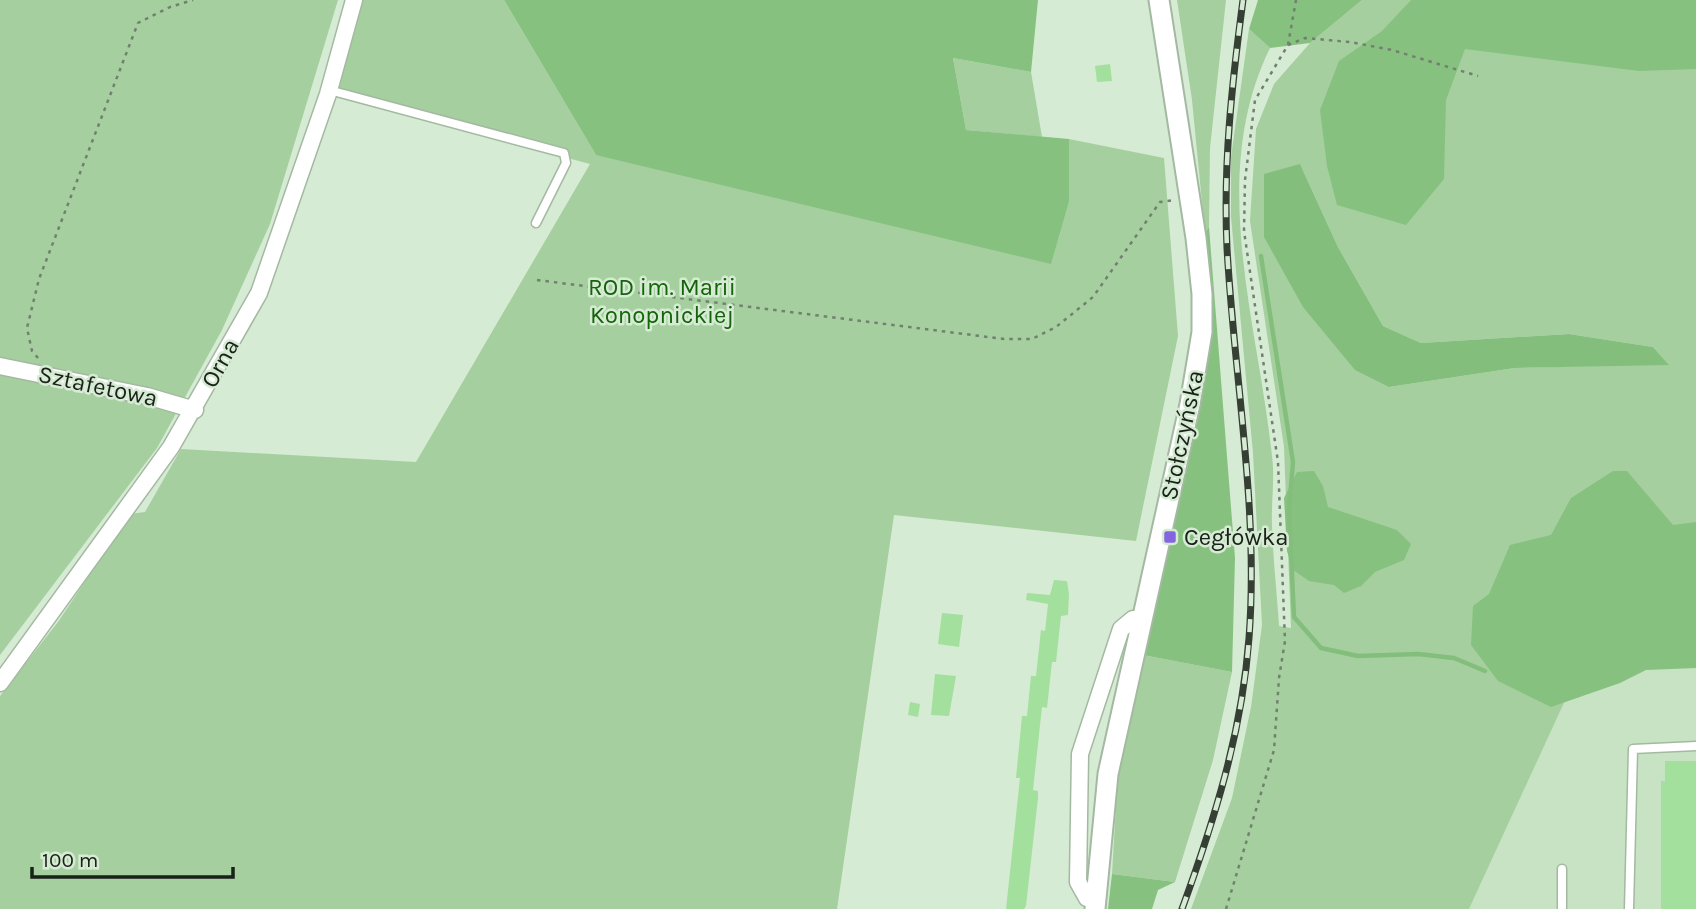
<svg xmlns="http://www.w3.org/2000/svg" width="1696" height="909" viewBox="0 0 1696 909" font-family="Karla,sans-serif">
	<rect width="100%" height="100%" fill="#d6ebd3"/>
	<path fill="#c8e3c4" d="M1696,662v247h-227l112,-243z"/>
	<path fill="#a5cf9f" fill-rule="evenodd" d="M0,0h338l-68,224 -48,106 -65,118 -157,207z
		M355,0h149l92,155 473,46v-62l95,19 14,178 -42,205 -242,-26 -57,394h-837v-213l58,-74 72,-108 15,-2 36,-63 235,13 174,-298 -256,-69z
		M1177,0h49l-16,148 -1,79 -4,6 -13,-133z
		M1362,0h334v668l-115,-2 -112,243h-278l41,-111 19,-91 11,-82 -9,-172 -22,-236v-60l18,-128 21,19c-63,129 -12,274 2,408 3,23 -1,47 0,69 1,34 5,68 7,101l12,2 -7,-181 -34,-226 6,-92 18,-45 36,-41zM1300,164l38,83 45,79 38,17 148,-9 84,13 15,17 -153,4 -126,19z
		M953,58l78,14 11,65 -76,-7z
		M1143,655l89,17 -19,88 -38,122 -63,-8 6,-102z"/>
	<path fill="#87c17f" d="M504,0h534l-7,72 -78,-14 13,72 103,9v62l-18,63 -455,-109z
		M1258,0h104l-52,43 -40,5 -21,-19z
		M1411,0h285v69l-57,2 -174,-22 -19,51 -2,79 -38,46 -69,-20 -10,-39 -7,-56 19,-49 43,-30z
		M1209,227l26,331 -3,114 -89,-17 68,-348 -6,-74z
		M1314,471l9,15 5,21 69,23 14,14 -7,16 -29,12 -14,14 -17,7 -10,-8 -25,-4 -16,-11 -6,-19 -3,-53 13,-26z
		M1613,471h14l46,54 23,-3v146l-50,2 -26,13 -69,24 -53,-26 -27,-36 2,-39 16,-12 21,-49 41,-10 20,-37z
		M1112,874l63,8 -17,8 -6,19h-44z"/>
	<path fill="#84be7c" d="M1300,164l38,83 45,79 38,17 148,-9 84,13 16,18 -154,3 -126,19 -34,-17 -52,-63 -39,-70v-63z"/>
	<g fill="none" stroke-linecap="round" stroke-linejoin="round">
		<path stroke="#84be7c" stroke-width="4.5" d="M1261,256l32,206 -4,49 5,106 27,31 37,8 60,-2 36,4 31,13"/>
	</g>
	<path fill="#a4e09d" d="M1110,64l2,17 -15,1 -2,-16z
		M1054,580l13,1 2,13 -1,21 -7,1 -5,46h-4l-5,46 -5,-1 -9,83 5,1v7l-12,108 -2,3h-18l14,-131h-4l6,-62h5l4,-40h5l5,-46 4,1 3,-27 -22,-4 1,-7 23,2z
		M942,613l21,2 -4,32 -21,-3z
		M935,674l21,2 -7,40 -18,-1z
		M910,702l10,2 -2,13 -10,-2z
		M1665,761h31v148h-35v-128h4z"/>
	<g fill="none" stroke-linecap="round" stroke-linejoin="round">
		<g stroke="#a4b9a1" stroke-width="11">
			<path id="service" d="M329,90l235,63 2,10 -30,60
				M1562,869v40
				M1629,909l4,-160 63,-3"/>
		</g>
		<g stroke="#a4b9a1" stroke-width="19">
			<path id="minor" d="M0,366l147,30 48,14
				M0,683l171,-236 88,-154 69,-199 26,-94
				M1096,899l-9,-1 -9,-16 2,-128 41,-125 12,-10 8,1"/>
		</g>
		<g stroke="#a4b9a1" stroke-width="23">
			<path id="tertiary" d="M1095,909l13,-135 82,-370 12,-72v-38l-6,-56 -37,-238"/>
		</g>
		<path stroke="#728070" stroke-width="2.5" stroke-dasharray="3.5 5" stroke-linecap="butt" d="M1288,45l8,-45
			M537,280l467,59h28l24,-12 37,-30 67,-95 15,-2
			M38,358l-6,-7 -5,-23 12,-49 99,-256 32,-16 23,-7
			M1226,909l48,-159 5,-72 6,-37 -7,-179 -34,-231 1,-51 10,-80 33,-55 17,-7 45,4 42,8 86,26"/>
		<use href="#service" stroke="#fff" stroke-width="8"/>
		<use href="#minor" stroke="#fff" stroke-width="16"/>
		<use href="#tertiary" stroke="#fff" stroke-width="19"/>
		<g stroke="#353f34" stroke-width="7">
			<path id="rail" d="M1182,909c32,-88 60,-176 67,-271 10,-130 -15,-261 -22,-390 -4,-84 5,-165 16,-248"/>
		</g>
		<use href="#rail" stroke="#d6ebd3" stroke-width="4.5" stroke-dasharray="13" stroke-linecap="butt"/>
	</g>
	<rect fill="#8465e0" stroke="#d6ebd3" stroke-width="2.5" x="1163" y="530" width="14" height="14" rx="3.5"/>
	<g text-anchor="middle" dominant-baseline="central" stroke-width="5" stroke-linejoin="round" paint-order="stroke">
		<g font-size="24" fill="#14640a" stroke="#d6ebd3">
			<text x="662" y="287">ROD im. Marii<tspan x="662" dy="28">Konopnickiej</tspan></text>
		</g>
		<g font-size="24" fill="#192118" stroke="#d6ebd3">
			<text transform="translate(220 363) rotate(-61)">Orna</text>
			<text transform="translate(98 386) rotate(12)">Sztafetowa</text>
			<text transform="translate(1182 435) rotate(-78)">Stołczyńska</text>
		</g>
		<g font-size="24" fill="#192118" stroke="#d6ebd3" text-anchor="start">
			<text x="1184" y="537">Cegłówka</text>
		</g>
	</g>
	<path d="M32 867v10h201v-10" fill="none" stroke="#192118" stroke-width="3.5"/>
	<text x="42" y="867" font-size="21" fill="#192118" stroke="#d6ebd3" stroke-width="5" paint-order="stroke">100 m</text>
</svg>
